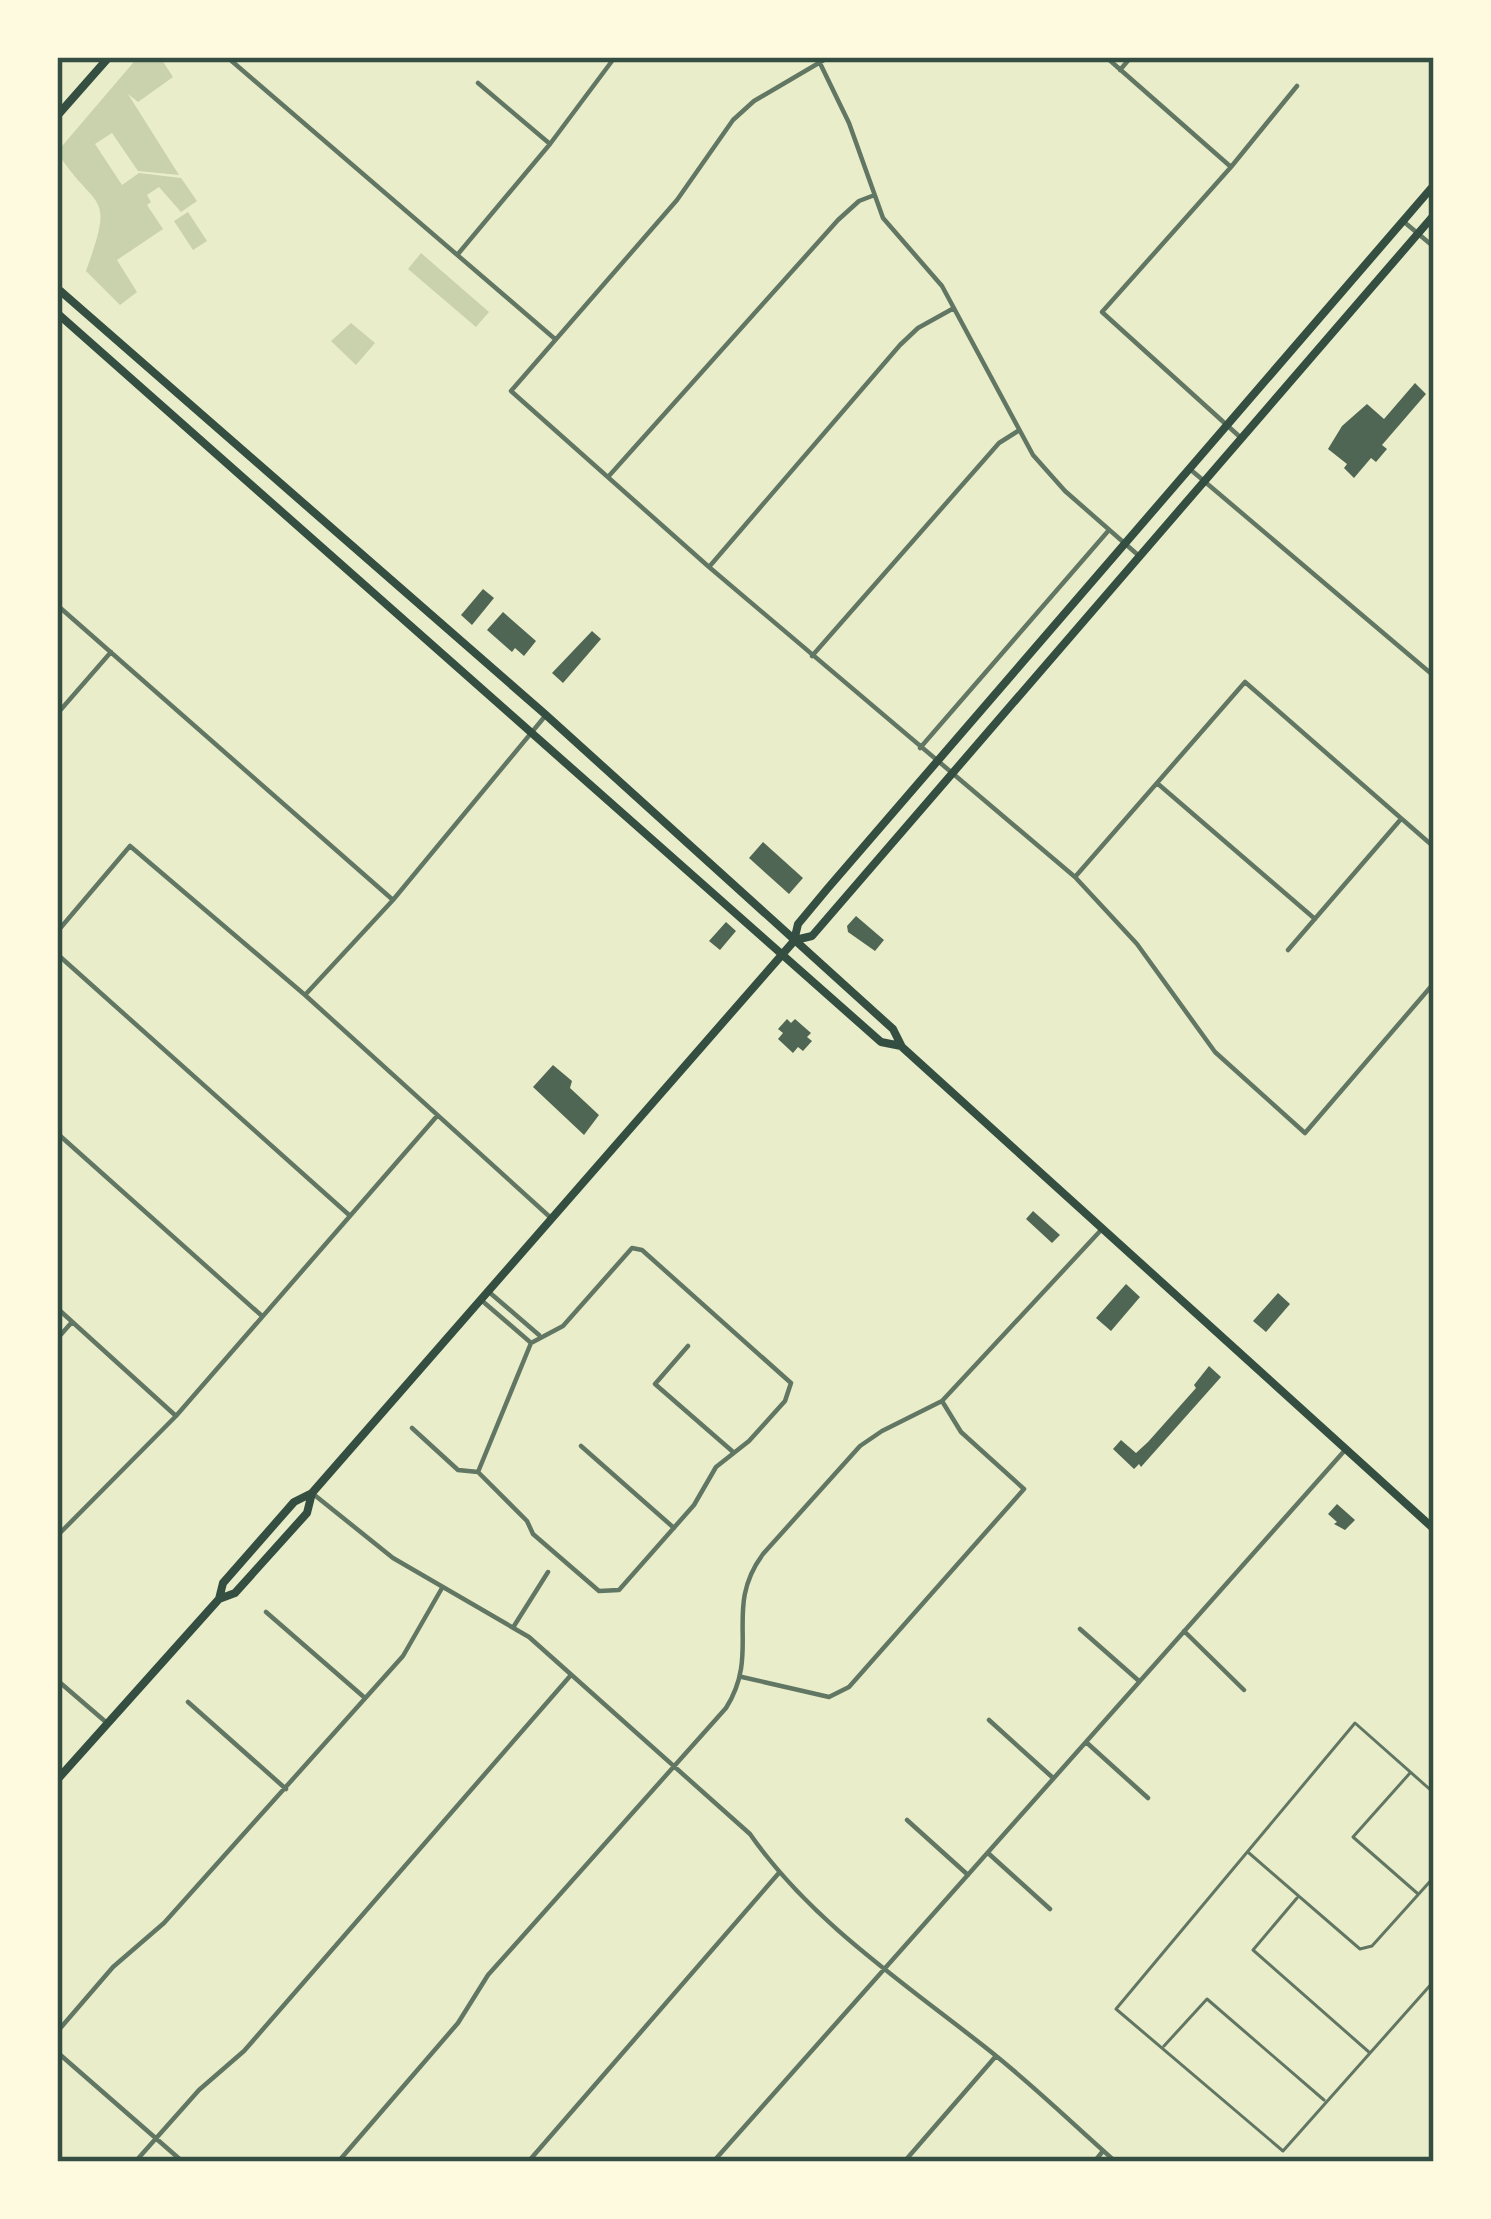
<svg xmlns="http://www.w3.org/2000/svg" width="1491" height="2219" viewBox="0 0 1491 2219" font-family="'Playfair Display',serif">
	<rect width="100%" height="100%" fill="#e9edc9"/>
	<path fill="#cad2ad" d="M138,57h22l13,20 -35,25 -10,-8 51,81 -41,-4 -26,-38 -17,11 27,41 17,-12 42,5 16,23 -16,11 -22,-25 -12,8 4,7 -4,3 16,24 -46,31 20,32 -17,13 -34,-34c30,-83 10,-58 -29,-119z
		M188,212l19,29 -14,9 -19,-29z
		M421,253l68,59 -13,15 -68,-58z
		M351,323l24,20 -19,22 -25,-24z"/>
	<path fill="#4f6655" d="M1415,383l11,11 -44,51 5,4 -11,13 -5,-4 -17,20 -10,-10 3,-4 -19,-15 14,-23 25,-22 17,15z
		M483,589l11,9 -22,27 -11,-10z
		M503,612l33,29 -12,15 -9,-8 -3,4 -25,-22z
		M592,631l9,8 -38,44 -11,-10z
		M763,842l40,36 -14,16 -40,-36z
		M856,916l28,24 -9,11 -27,-19 -1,-6z
		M726,922l10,9 -16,19 -11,-9z
		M787,1019l4,4 4,-4 16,14 -4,4 5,4 -9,10 -5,-4 -5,6 -15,-14 5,-6 -5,-4z
		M553,1065l19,16 -2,7 29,27 -15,20 -51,-48z
		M1033,1211l27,24 -8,8 -26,-24z
		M1126,1284l14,13 -29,34 -15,-13z
		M1278,1293l12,11 -24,28 -13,-11z
		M1209,1366l12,11 -80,90 -2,-3 -5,5 -21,-20 8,-9 15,13 12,-11 48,-54 -2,-3z
		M1337,1504l18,16 -10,10 -11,-6 3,-2 -9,-8z"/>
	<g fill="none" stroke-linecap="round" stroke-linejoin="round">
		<path stroke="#617663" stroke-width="3" d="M1410,1773l-57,64 64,56
			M1434,1793l-79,-70 -239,286 167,142 151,-170
			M1249,1853l111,96 12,-3 62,-69
			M1297,1898l-44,52 117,103
			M1164,2046l43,-47 117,101"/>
		<path stroke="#617663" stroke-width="4.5" d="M227,57l328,282
			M817,57l32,66 34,95 59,68 91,169 32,36 73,64
			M829,57l-75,44 -21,19 -56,80 -166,191 198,176 366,310 62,67 78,108 90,81 129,-150
			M1106,57l125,110
			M1120,70l11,-13
			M478,83l72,61
			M1403,221l31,26
			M458,254l92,-110 65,-87
			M1240,437l-138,-125 129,-145 66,-81
			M1191,470l243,206
			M608,477l230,-257 21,-19 13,-5
			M709,567l191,-222 18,-17 36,-20
			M57,605l336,295
			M812,656l187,-213 19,-12
			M57,714l54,-62
			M920,748l189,-218
			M1157,783l158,136
			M1075,877l170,-195 189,165
			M57,932l73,-86 175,149 246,223
			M1288,950l113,-131
			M57,954l291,260
			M305,995l88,-95 153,-185
			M57,1133l205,183
			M632,1248l10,2 149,133 -6,18 -36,40 -33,26 -22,38 -75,85 -20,1 -66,-57 -6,-13 -49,-49 53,-129 32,-17z
			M489,1292l50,43
			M480,1299l50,43
			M57,1308l119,108
			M57,1339l15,-17
			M688,1346l-33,38 77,67
			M412,1428l46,42 20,2
			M581,1446l93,82
			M312,1493l81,65 136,79 221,197c61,88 157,151 240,217 44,35 84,74 126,111
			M57,1536l119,-120 261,-300
			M266,1612l99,86
			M514,1626l34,-54
			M1080,1629l59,52
			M1184,1631l60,59
			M742,1677l87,20 20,-10 175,-198 -63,-57 -19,-31
			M57,1680l50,43
			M188,1702l98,87
			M989,1720l63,57
			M1086,1742l62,56
			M907,1820l61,55
			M988,1853l62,56
			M57,2032l56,-65 51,-44 239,-267 39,-68
			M57,2052l126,110
			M135,2162l64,-72 45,-39 327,-376
			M338,2162l120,-139 30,-48 238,-267c36,-57 -4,-99 37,-154l97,-108 22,-15 60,-30 160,-172
			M528,2162l250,-288
			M713,2162l633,-713
			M904,2162l92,-106
			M1094,2162l9,-11"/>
		<path stroke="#344e41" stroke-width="8" d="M57,116l52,-59"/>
		<path stroke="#344e41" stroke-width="8" d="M57,288l489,427 347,314 9,18 532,482
			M57,313l824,729 20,4
			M795,940l17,-4 622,-721
			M219,1599l4,-16 71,-81 18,-9 482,-552 4,-17 30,-36 606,-703
			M57,1780l162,-181 16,-6 72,-80 5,-20"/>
	</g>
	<rect width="1491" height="2219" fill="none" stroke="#fefae0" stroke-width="120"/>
	<rect x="60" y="60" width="1371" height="2099" fill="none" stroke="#344e41" stroke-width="4.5"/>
</svg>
